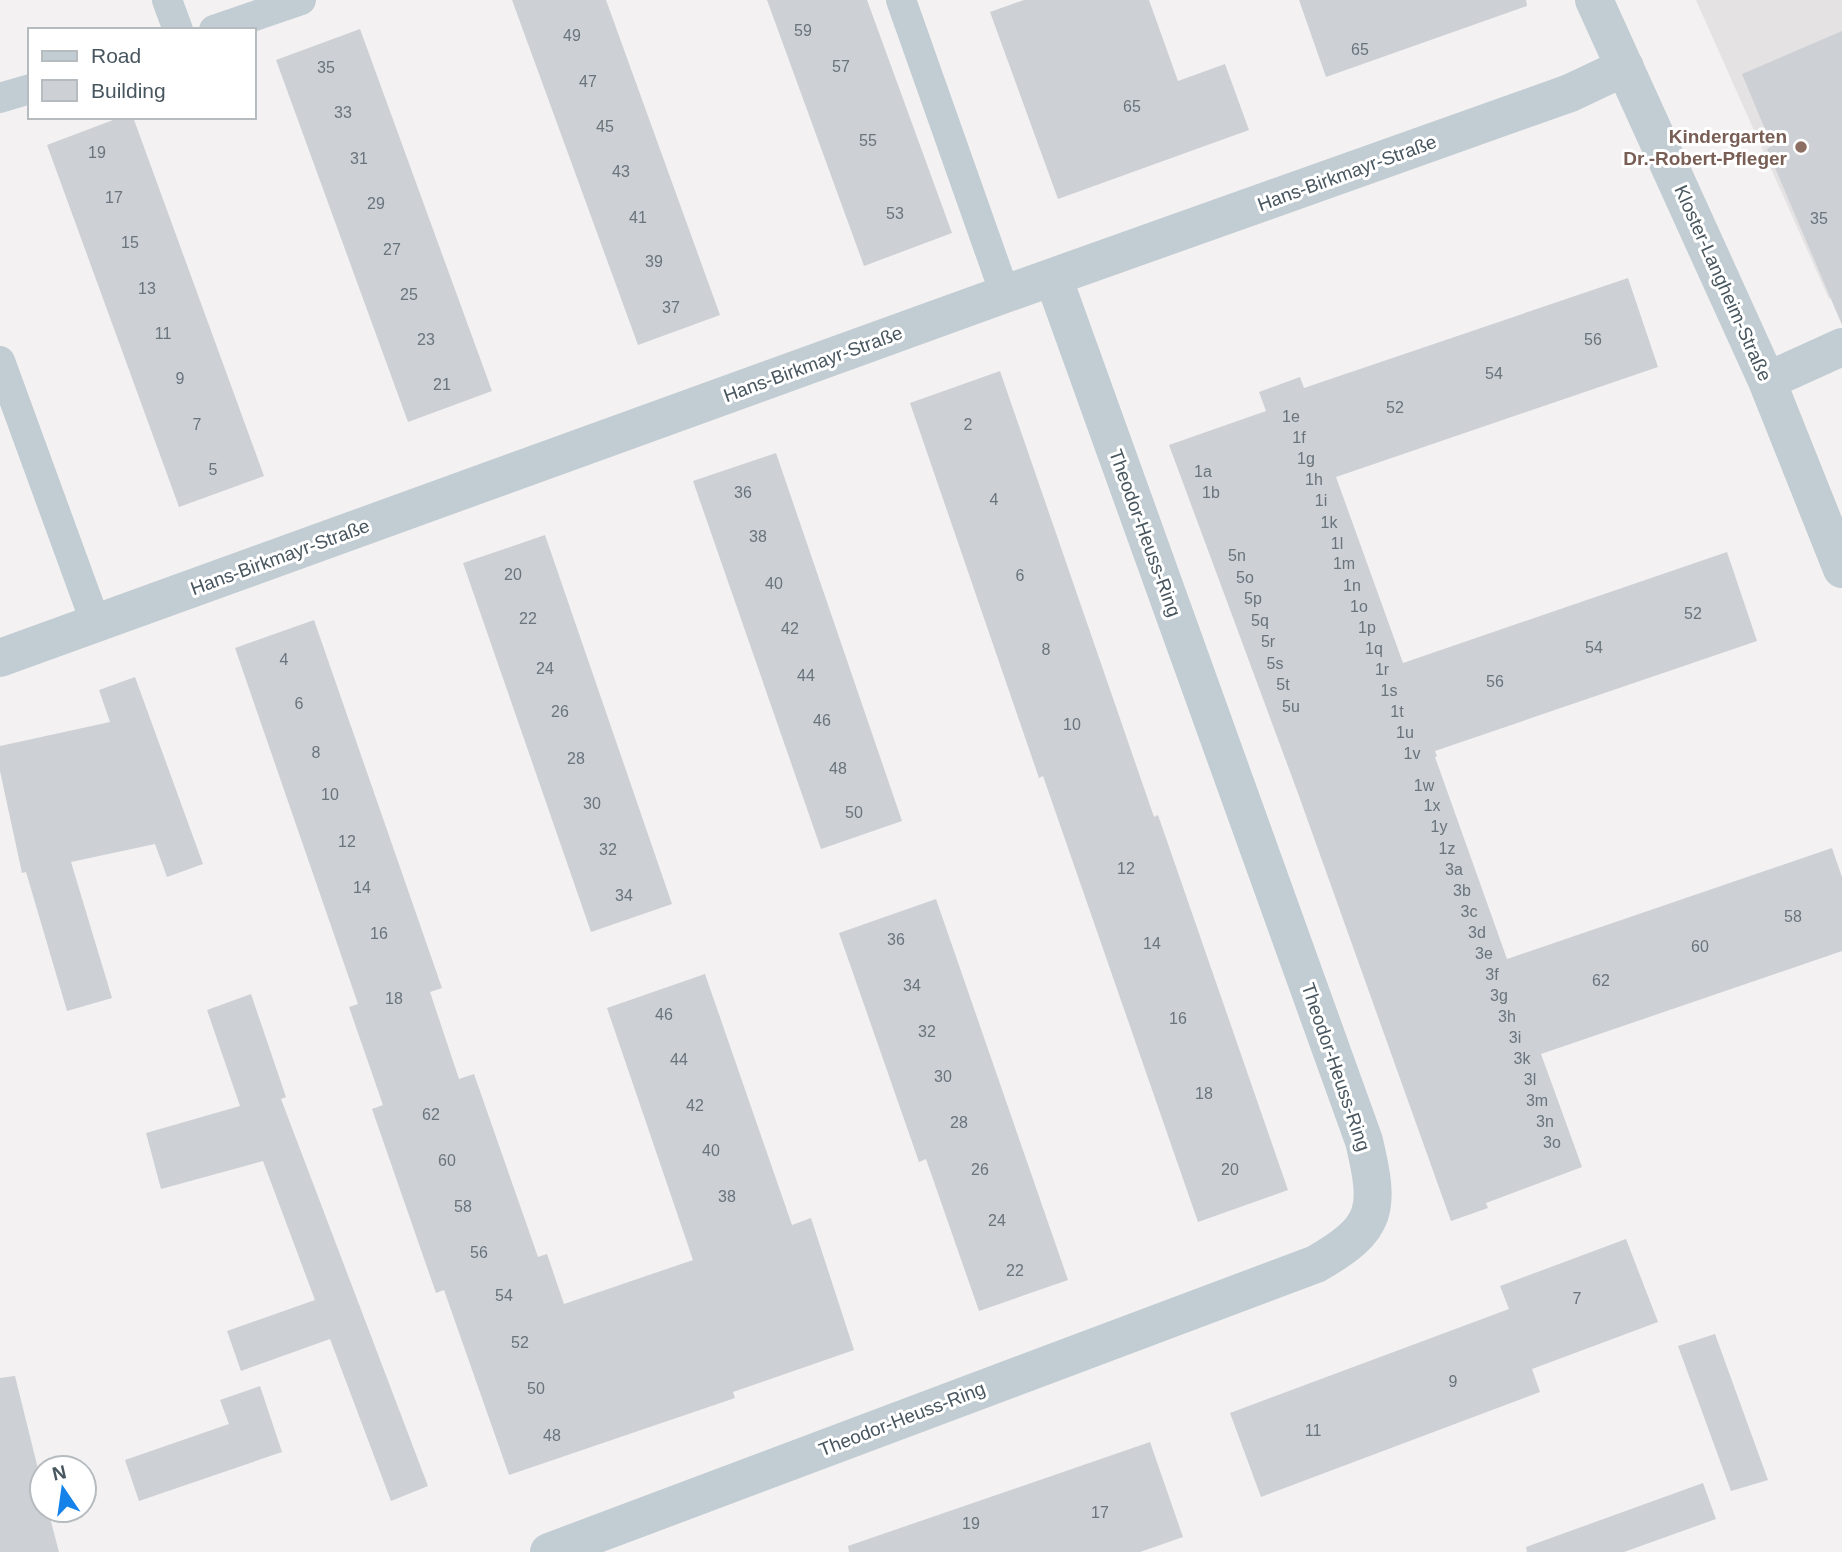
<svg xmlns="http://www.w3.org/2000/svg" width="1842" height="1552" viewBox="0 0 1842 1552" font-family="Helvetica,sans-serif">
	<rect width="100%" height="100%" fill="#f3f1f1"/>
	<path fill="#e4e2e3" d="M1696,0h146v293l-13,6z"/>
	<path fill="#cdd0d5" d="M512,0h94l114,315 -82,30z
		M767,0h100l85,233 -88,33z
		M1024,0h125l29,81 47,-17 24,66 -191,69 -68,-187z
		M1299,0h227l1,6 -201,71z
		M360,29l132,362 -84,31 -132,-362z
		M1842,31v294l-75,-176 5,-3 -30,-72z
		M121,117h12l131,359 -85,31 -132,-362z
		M1628,278l30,89 -322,110 67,186 324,-111 30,89 -322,110 2,5 -2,1 72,202 325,-111 10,29v74l-301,103 41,113 -96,36 2,5 -37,13 -152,-425 -130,-351 97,-34 -7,-19 41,-15 4,11z
		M1000,371l154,446 4,-2 130,375 -90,32 -155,-446 -4,2 -129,-375z
		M776,453l126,368 -81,28 -128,-368z
		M545,535l127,369 -81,28 -128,-369z
		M314,620l128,368 -12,4 29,87 15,-5 64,183 9,-3 17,50 129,-44 -86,-252 98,-34 87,251 19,-7 43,132 -121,42 2,6 -226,77 -65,-185 -8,3 -64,-184 11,-4 -34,-98 9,-3 -123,-356z
		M135,677l68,187 -36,13 -12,-33 -84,18 41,136 -45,13 -41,-139 -4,1 -22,-102v-25l110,-24 -11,-32z
		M936,899l132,381 -89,31 -53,-152 -7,3 -80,-229z
		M251,994l35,103 -5,2 147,387 -37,15 -61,-162 -89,32 -14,-40 88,-31 -52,-139 -102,28 -15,-56 94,-27 -33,-96z
		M1626,1239l32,83 -126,47 8,23 -279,105 -31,-84 279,-104 -9,-23z
		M1715,1334l53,146 -37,11 -53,-145z
		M15,1376l27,109v25h6l11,42h-59v-174z
		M260,1386l22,66 -143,49 -14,-41 104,-36 -9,-24z
		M1150,1442l33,95 -43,15h-291l-1,-6z
		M1703,1483l13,36 -92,33h-97l-1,-5z"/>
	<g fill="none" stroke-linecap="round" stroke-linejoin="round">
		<path stroke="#c1ccd3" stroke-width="30" d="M167,0l11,30
			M901,0l104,294
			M214,30l87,-30
			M0,98l30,-9
			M0,361l96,263"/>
		<path stroke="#c1ccd3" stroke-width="38" d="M1594,0l173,381 75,188
			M1767,381l75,-34
			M0,658l1005,-364 565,-201 55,-26
			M549,1552l767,-288c63,-36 64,-55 48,-123l-311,-864"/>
	</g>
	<circle fill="#8d6e63" stroke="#fff" stroke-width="2.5" cx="1801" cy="147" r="7"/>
	<g text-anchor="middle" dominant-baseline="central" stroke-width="6" stroke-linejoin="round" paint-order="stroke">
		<g font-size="16" fill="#69747c">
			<text x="803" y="30">59</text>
			<text x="572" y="35">49</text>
			<text x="1360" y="49">65</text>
			<text x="841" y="66">57</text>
			<text x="326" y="67">35</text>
			<text x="588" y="81">47</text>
			<text x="1132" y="106">65</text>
			<text x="343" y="112">33</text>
			<text x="605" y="126">45</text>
			<text x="868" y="140">55</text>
			<text x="97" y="152">19</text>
			<text x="359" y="158">31</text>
			<text x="621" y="171">43</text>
			<text x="114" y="197">17</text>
			<text x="376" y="203">29</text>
			<text x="895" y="213">53</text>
			<text x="638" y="217">41</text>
			<text x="1819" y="218">35</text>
			<text x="130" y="242">15</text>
			<text x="392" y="249">27</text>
			<text x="654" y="261">39</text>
			<text x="147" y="288">13</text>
			<text x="409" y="294">25</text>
			<text x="671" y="307">37</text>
			<text x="163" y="333">11</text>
			<text x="426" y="339">23</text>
			<text x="1593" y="339">56</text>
			<text x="1494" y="373">54</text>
			<text x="180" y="378">9</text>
			<text x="442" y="384">21</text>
			<text x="1395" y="407">52</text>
			<text x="1291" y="416">1e</text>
			<text x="197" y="424">7</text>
			<text x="968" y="424">2</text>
			<text x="1299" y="437">1f</text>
			<text x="1306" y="458">1g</text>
			<text x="213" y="469">5</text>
			<text x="1203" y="471">1a</text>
			<text x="1314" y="479">1h</text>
			<text x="743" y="492">36</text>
			<text x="1211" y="492">1b</text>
			<text x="994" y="499">4</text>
			<text x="1321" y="500">1i</text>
			<text x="1329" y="522">1k</text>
			<text x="758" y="536">38</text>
			<text x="1337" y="543">1l</text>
			<text x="1237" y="555">5n</text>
			<text x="1344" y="563">1m</text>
			<text x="513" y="574">20</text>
			<text x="1020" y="575">6</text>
			<text x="1245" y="577">5o</text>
			<text x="774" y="583">40</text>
			<text x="1352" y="585">1n</text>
			<text x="1253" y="598">5p</text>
			<text x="1359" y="606">1o</text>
			<text x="1693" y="613">52</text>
			<text x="528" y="618">22</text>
			<text x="1260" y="620">5q</text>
			<text x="1367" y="627">1p</text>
			<text x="790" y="628">42</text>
			<text x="1268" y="641">5r</text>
			<text x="1594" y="647">54</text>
			<text x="1374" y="648">1q</text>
			<text x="1046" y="649">8</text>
			<text x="284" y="659">4</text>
			<text x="1275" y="663">5s</text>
			<text x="545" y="668">24</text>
			<text x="1382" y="669">1r</text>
			<text x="806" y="675">44</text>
			<text x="1495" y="681">56</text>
			<text x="1283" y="684">5t</text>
			<text x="1389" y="690">1s</text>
			<text x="299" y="703">6</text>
			<text x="1291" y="706">5u</text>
			<text x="560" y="711">26</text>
			<text x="1397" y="711">1t</text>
			<text x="822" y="720">46</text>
			<text x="1072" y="724">10</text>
			<text x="1405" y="732">1u</text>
			<text x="316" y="752">8</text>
			<text x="1412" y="753">1v</text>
			<text x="576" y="758">28</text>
			<text x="838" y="768">48</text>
			<text x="1424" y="785">1w</text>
			<text x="330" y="794">10</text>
			<text x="592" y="803">30</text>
			<text x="1432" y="805">1x</text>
			<text x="854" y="812">50</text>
			<text x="1439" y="826">1y</text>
			<text x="347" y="841">12</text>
			<text x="1447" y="848">1z</text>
			<text x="608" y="849">32</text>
			<text x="1126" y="868">12</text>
			<text x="1454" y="869">3a</text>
			<text x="362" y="887">14</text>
			<text x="1462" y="890">3b</text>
			<text x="624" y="895">34</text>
			<text x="1469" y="911">3c</text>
			<text x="1793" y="916">58</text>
			<text x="1477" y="932">3d</text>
			<text x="379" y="933">16</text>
			<text x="896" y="939">36</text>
			<text x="1152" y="943">14</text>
			<text x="1700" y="946">60</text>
			<text x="1484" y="953">3e</text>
			<text x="1492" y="974">3f</text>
			<text x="1601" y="980">62</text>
			<text x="912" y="985">34</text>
			<text x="1499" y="995">3g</text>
			<text x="394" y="998">18</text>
			<text x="664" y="1014">46</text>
			<text x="1507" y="1016">3h</text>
			<text x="1178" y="1018">16</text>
			<text x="927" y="1031">32</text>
			<text x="1515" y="1037">3i</text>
			<text x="1522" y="1058">3k</text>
			<text x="679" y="1059">44</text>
			<text x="943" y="1076">30</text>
			<text x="1530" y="1079">3l</text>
			<text x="1204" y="1093">18</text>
			<text x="1537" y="1100">3m</text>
			<text x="695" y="1105">42</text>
			<text x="431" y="1114">62</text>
			<text x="1545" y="1121">3n</text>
			<text x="959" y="1122">28</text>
			<text x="1552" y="1142">3o</text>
			<text x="711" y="1150">40</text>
			<text x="447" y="1160">60</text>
			<text x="980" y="1169">26</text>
			<text x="1230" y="1169">20</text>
			<text x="727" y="1196">38</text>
			<text x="463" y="1206">58</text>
			<text x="997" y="1220">24</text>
			<text x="479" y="1252">56</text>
			<text x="1015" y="1270">22</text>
			<text x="504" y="1295">54</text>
			<text x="1577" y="1298">7</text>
			<text x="520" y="1342">52</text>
			<text x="1453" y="1381">9</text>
			<text x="536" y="1388">50</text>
			<text x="1313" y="1430">11</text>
			<text x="552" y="1435">48</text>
			<text x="1100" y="1512">17</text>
			<text x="971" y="1523">19</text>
		</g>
		<g font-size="19" font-weight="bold" fill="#785e54" stroke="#fff" text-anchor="end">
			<text x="1787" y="136">Kindergarten<tspan x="1787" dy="22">Dr.-Robert-Pfleger</tspan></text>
		</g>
		<g font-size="19" fill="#48565f" stroke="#fff">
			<text transform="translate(1347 173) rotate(-20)">Hans-Birkmayr-Straße</text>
			<text transform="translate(1723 283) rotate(66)">Kloster-Langheim-Straße</text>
			<text transform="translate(813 364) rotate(-20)">Hans-Birkmayr-Straße</text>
			<text transform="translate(1145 533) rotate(70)">Theodor-Heuss-Ring</text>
			<text transform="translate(280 557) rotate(-20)">Hans-Birkmayr-Straße</text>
			<text transform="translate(1336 1067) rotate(71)">Theodor-Heuss-Ring</text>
			<text transform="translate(902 1419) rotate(-21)">Theodor-Heuss-Ring</text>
		</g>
	</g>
	<rect x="28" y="28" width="228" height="91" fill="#ffffff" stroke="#b6bbbf" stroke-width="2"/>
	<rect x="42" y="51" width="35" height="10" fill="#c1ccd3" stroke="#b6bbbf" stroke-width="2"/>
	<text x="91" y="63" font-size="21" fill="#48565f">Road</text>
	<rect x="42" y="80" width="35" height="21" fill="#cdd0d5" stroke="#b6bbbf" stroke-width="2"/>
	<text x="91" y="98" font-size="21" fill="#48565f">Building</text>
	<g transform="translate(63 1489) rotate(347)"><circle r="33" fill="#ffffff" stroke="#b6bbbf" stroke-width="2"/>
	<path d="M0-5L12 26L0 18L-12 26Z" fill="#1482e9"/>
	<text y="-10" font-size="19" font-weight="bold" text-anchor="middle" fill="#48565f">N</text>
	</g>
</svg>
